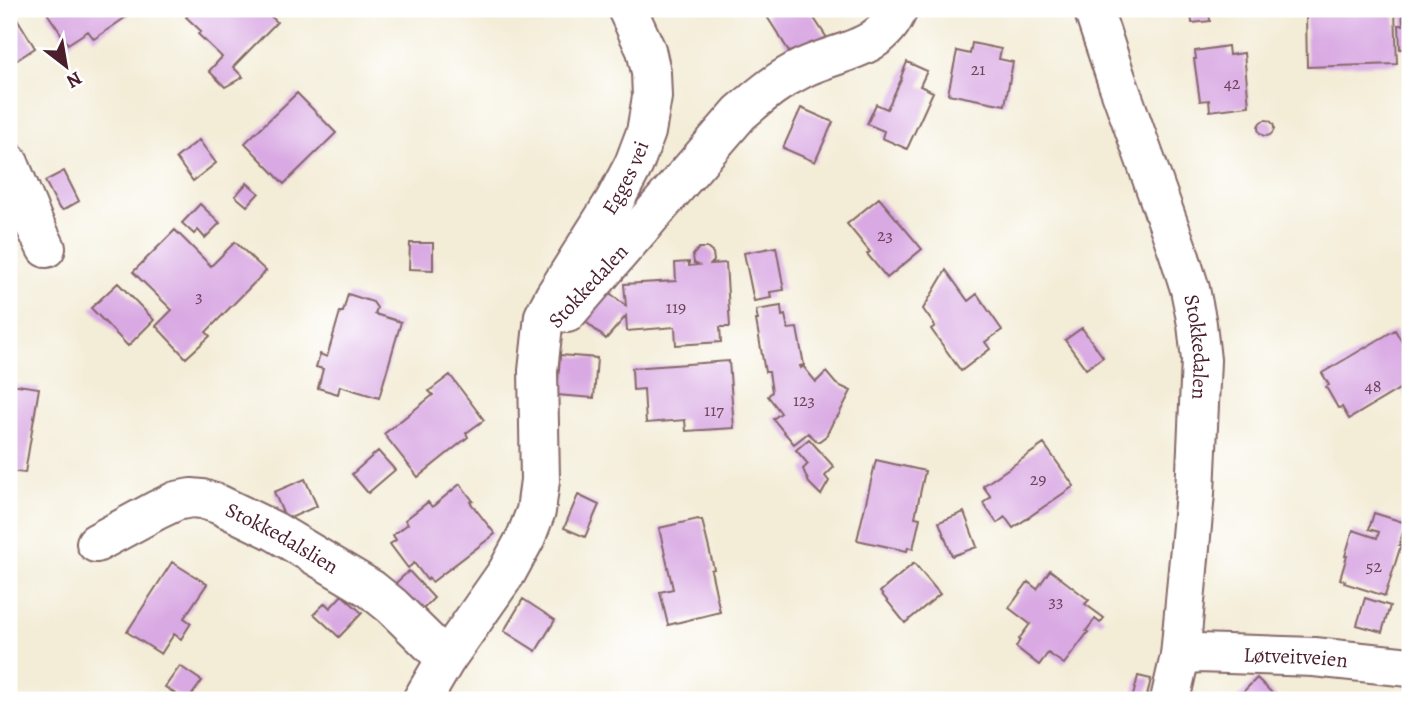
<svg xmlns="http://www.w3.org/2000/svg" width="1419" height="709" viewBox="0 0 1419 709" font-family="Alegreya,serif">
	<rect width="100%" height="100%" fill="#fff"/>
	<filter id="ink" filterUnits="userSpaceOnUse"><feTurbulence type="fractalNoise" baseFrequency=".0143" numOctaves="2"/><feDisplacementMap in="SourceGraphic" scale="14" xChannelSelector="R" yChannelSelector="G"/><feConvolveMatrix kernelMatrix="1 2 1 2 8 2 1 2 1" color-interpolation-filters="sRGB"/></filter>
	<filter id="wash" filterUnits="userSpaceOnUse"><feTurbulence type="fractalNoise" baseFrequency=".00686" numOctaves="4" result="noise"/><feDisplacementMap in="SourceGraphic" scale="28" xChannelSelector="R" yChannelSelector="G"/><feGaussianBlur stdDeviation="1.57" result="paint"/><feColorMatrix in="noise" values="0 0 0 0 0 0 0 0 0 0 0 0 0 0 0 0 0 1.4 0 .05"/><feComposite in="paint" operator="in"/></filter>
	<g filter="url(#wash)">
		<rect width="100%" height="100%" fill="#f3ecd6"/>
		<g id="blocks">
			<path fill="#d9a9e3" d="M53,9h77l-4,2 3,4 -35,24 -6,-8 -20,13 -21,-31z
				M194,9h69l14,13 -44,45 10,10 -18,10 -16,-16 13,-14 -24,-23 3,-3 -15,-14z
				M766,9h42l19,29 -33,21 -28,-44 3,-2z
				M1209,9l1,12 -18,2 -1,-12z
				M1402,9h8v39l-10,1 -1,-24h4z
				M1395,11l2,53 -90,3 -1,-53z
				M18,20l17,28 -24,16 -2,-3v-35z
				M972,43l29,6 -2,10 14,3 -8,43 -57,-11 9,-43 13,3z
				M1228,46l1,9 15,-2 5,53 -39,5 -1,-11 -9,1 -6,-42h2l-1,-8z
				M907,62l20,9 -7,15 13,6 -26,57 -25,-11 2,-7 -17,-7 9,-20 11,5 15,-31 -1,-1z
				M297,93l39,40 -52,51 -39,-41z
				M801,108l32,14 -18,40 -32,-14z
				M1258 128a8 8 0 1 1 16 0a8 8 0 1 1-16 0Z
				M199,140l17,23 -23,18 -17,-23z
				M64,171l15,30 -16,9 -4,-2 -14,-27z
				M247,183l12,10 -12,13 -12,-10z
				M879,198l43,51 -35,29 -20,-24 3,-2 -23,-28z
				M200,204l20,19 -15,15 -7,-8 -4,4 -12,-11z
				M175,230l36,36 24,-24 31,29 -60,61 4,4 -24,22 -30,-32 16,-16 -39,-38z
				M410,243h23v27l-24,-1z
				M776,247l8,43 -14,2 1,6 -17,3 -10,-48z
				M699,248h8l6,5 1,8 -3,3 15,-1 4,64h-10l1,15 -45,3 -1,-18 -48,4 -1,-15 -20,23 -28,-24 23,-29 25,20 -2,-22 52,-3 -1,-18 14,-1v4l9,-1 -4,-2 -1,-8z
				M946,270l22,31 9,-7 25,36 -17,12 5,7 -29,22 -30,-42 4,-3 -12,-17z
				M118,283l36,37 -26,26 -37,-38z
				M348,294l25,8 4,6 -2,6 26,8 -22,76 -39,-12 -2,8 -20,-6 5,-19 -7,-2 4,-13 7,3 13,-45h3z
				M781,306l1,10 3,-1 3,14 9,-1 7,37 -4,1 1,2 2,-2 13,16 10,-10 10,12 15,7 -13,25 -4,4 -8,16 -8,6 -10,-9 -14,11 -21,-25 8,-6 -13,-17 4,-4 -3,-20h-4l-9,-52h2l-2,-10z
				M1082,328l21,29 -17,12 -21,-29z
				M1395,330l7,12 8,-3v58l-3,2 -6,-11 -52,31 -7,-12 -4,1 -12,-21 3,-2 -7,-12z
				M9,342l7,2 -6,40 29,4 -14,85 -16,-2z
				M560,355l37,3 -3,40 -37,-3z
				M729,361l5,67 -48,3 -1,-11 -39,3 -2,-34 -11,1 -1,-22z
				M450,375l34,45 -18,13 2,4 -50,40 -34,-43 49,-39 -4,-4z
				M809,439l25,28 -9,9 4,5 -8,14 -12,-12 -6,-14 5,-5 -12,-14z
				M1044,444l30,42 -61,42 -8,-11 -8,6 -14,-20 8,-6 -8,-11z
				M378,451l17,19 -27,23 -16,-19z
				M876,460l49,11 -10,46 5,1 -7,31 -5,-2 -1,4 -50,-11z
				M305,479l12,27 -31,14 -12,-28z
				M460,484l13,17 -3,1 25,32 -63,48 -3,-4 -2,2 -13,-17 -6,5 -18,-24 6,-4 -3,-5 15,-11 -3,-4 23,-18 4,5z
				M578,495l21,10 -14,32 -21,-9z
				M964,512l13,35 -25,9 -13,-34z
				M1374,513l32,10 -7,22h2l-16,51 -41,-13 1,-2 -5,-2 7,-23h-2l8,-26 24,8 2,-6 -10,-3z
				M698,519l1,1h3l12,49 -3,1 9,42 -52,13 -8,-33 13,-3 -14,-61z
				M172,562l35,22 -23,34 7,5 -10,16 -7,-5 -13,20 -34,-22z
				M914,563l26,31 -35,29 -25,-31z
				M1050,570l39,30 -4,4 19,14 -4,5 -5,-4 -9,12 2,1 -24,32 -16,-11 -9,12 -23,-18 4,-7 -1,-1 11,-15 -21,-16 19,-26 9,7z
				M409,571l25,27 -20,20 -26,-28z
				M342,595l20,18 -23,24 -25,-23 11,-11 5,5z
				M1365,598l25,8 -8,26 -25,-7z
				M523,599l32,21 -19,31 -32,-20z
				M180,666l22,15 -14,19h-3l-20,-13z
				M1138,676l13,3 -5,21h-14z
				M1257,678l22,22h-44z"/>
		</g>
	</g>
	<g filter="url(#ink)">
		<use href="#blocks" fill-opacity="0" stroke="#856767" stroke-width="2"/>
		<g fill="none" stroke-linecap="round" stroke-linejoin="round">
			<g stroke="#856767" stroke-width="42">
				<g id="minor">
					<path id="s1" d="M1093,9l24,72 61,170 12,38 7,35 4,36 -6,133 -15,163 -10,44"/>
					<path d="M9,163l24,58 13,27"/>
					<path d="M567,313l173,-200c21,-18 38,-33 63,-45 34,-17 79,-17 95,-59"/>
					<path id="s2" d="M96,543l61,-33 19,-9 15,-3 11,1 16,5 56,27 97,58 21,17 54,53"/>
					<path id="s3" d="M1180,656l18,-3 116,4 96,10"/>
					<path id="s4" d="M422,700l24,-41 61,-87 19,-35 10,-26 4,-31 -2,-109 6,-55 10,-19 60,-95 20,-38 12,-32 6,-35 -1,-25 -5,-22 -19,-41"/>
				</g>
			</g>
			<use href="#minor" stroke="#fff" stroke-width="38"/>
		</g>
	</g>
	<g text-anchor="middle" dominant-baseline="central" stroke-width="6" stroke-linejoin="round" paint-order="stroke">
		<g font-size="18" fill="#6e4259">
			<text x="978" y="69">21</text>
			<text x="1232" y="83">42</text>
			<text x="885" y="235">23</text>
			<text x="199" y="296">3</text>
			<text x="676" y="307">119</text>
			<text x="1373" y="386">48</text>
			<text x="804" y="400">123</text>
			<text x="714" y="410">117</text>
			<text x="1038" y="479">29</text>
			<text x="1374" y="566">52</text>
			<text x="1056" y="601">33</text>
		</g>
		<g font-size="21" fill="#4a1f2b" stroke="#fff">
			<text stroke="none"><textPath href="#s4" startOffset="578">Egges vei</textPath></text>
			<text transform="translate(588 286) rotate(-47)">Stokkedalen</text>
			<text stroke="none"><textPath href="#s1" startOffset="355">Stokkedalen</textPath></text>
			<text stroke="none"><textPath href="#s2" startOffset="206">Stokkedalslien</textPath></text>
			<text stroke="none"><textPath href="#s3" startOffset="116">Løtveitveien</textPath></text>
		</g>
	</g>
	<rect width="1419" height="709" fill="none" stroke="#fff" stroke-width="35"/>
	<g transform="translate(66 66) rotate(149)" stroke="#ffffff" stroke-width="5" paint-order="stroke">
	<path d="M0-5L12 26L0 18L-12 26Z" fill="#4a1f2b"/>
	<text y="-10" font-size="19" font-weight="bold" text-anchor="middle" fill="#4a1f2b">N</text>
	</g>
</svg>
